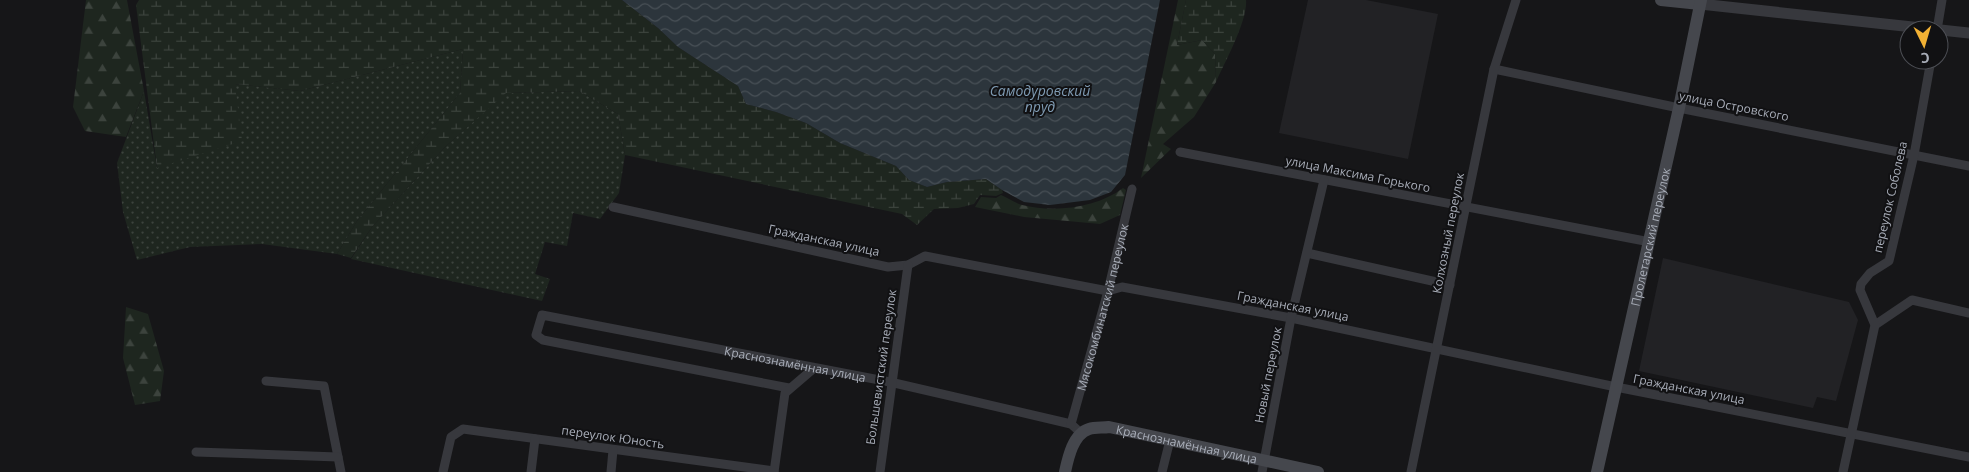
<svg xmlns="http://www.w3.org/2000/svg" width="1969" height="472" viewBox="0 0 1969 472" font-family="'Open Sans',sans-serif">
	<defs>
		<pattern id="grass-dots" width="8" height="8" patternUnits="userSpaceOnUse" patternTransform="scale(1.25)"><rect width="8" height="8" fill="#1e261f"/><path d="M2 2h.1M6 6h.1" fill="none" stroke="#3c433d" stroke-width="1.8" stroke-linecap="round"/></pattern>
		<pattern id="forest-firs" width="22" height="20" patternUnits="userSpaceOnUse" patternTransform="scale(1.25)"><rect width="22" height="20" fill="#1e261f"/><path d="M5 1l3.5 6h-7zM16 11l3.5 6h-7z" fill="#3c433d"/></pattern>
		<pattern id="wetland-marsh" width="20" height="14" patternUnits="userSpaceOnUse" patternTransform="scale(1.25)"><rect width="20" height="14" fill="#1e261f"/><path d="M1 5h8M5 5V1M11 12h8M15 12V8" fill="none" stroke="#3c433d"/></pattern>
		<pattern id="water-waves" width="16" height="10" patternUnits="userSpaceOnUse" patternTransform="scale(1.25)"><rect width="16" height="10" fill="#2c353c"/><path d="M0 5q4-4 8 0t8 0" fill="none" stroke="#485056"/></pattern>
	</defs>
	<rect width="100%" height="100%" fill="#161618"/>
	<path fill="#222225" d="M1308,0h58l72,14 -30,145 -129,-26z
		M1663,258l186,44 9,18 -22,81 -19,-4 -4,11 -174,-37z"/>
	<path fill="url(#grass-dots)" d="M463,49l-3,44 -103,128 -20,33 -75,-10 -72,3 -53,13 -14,-48 -6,-49 27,-72 13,77 78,-84 65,7z
		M579,91l39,23 7,41 -6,38 -19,26 -27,-6 -6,33 -22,-4 -10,32 15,5 -8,22 -191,-42 21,-32 73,-80 60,-54z"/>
	<path fill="url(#forest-firs)" d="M86,0h41l17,91 -18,46 -41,-6 -12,-24z
		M1178,0h8l-9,45 25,-5 13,14 1,28 -22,35 -31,27 8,5 -30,29z
		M1123,188l3,2 -6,25 -20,9 -76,-7 -49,-10 6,-10 15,1 5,-3c7,3 14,8 21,10 32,8 75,3 101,-17z
		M126,307l22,7 16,57 -4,30 -25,4 -12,-47z"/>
	<path fill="url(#wetland-marsh)" d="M139,0h483l36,28 20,19 60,39 8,18 30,8 30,11 34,20 56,23 13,14 18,7 20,-5 39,-3 16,11 1,3 -7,3 -16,-1 -6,9 -16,4 -24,1 -17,16 -15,-11 -277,-59 -7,-41 -39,-23 -73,2 -61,54 -73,80 -21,31 -14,-4 20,-33 103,-128 3,-44 -163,42 -65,-7 7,57 -85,27 -21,-163z
		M1186,0h60c2,20 -21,62 -30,82l-1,-28 -13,-14 -25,5z"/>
	<path fill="url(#water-waves)" d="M622,0h538l-35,175 -14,17 -21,8 -40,5 -26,-3 -22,-12 -16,-11 -39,3 -20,5 -18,-7 -13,-14 -56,-23 -34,-20 -30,-11 -30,-8 -8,-18 -60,-39 -20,-19z"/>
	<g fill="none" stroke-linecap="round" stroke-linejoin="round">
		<g stroke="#37383d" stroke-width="9">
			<path d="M1937,30l5,-30"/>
			<path d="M1494,69l185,39 290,58"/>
			<path d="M1180,152l470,90"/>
			<path d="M613,207l275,60 20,-2 17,-9 183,35 14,-4 169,31 325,69 353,70"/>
			<path d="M1307,253l143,32"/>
			<path d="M1875,325l37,-25 57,13"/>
			<path d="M266,381l58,5 17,86"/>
			<path id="s1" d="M789,388l-246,-48 -7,-5 6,-20 348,67 181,42 10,9"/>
			<path id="s2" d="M1071,424l37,-133 24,-102"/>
			<path d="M196,452l142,5"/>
			<path d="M443,472l8,-35 12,-8 311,42"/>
			<path d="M531,472l4,-33"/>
			<path d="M611,472l2,-22"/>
			<path d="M774,472l11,-79 28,-24"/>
			<path d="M880,472l28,-207"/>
			<path d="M1162,472l8,-32"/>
			<path d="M1262,472l29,-154 33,-138"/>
			<path d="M1411,472l83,-403 22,-69"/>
			<path d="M1843,472l32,-147 -15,-35 1,-6 9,-11 19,-12 25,-106 17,-95"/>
		</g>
		<path stroke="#37383d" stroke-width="11" d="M1700,4l269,29"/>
		<g stroke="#45474d" stroke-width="12">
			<path d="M1661,0l39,4"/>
			<path id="s3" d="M1065,472c3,-14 8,-38 24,-43 6,-2 14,-1 20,-2l209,45"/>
			<path id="s4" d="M1597,472l82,-364 22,-108"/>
		</g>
	</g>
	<g text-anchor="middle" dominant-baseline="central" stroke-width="4" stroke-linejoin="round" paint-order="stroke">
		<g font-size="12" fill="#a8adb8" stroke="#111113">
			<text transform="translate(1734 106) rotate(11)">улица Островского</text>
			<text transform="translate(1358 174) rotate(11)">улица Максима Горького</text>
			<text transform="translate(1890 197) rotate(-77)">переулок Соболева</text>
			<text transform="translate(1448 233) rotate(-79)">Колхозный переулок</text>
			<text stroke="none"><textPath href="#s4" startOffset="241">Пролетарский переулок</textPath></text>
			<text transform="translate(824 240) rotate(12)">Гражданская улица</text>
			<text transform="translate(1293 306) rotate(11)">Гражданская улица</text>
			<text stroke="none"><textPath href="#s2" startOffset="121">Мясокомбинатский переулок</textPath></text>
			<text stroke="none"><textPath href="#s1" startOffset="538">Краснознамённая улица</textPath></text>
			<text transform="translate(881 367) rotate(-82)">Большевистский переулок</text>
			<text transform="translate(1268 375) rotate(-79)">Новый переулок</text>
			<text transform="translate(1689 389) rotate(11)">Гражданская улица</text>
			<text transform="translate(613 437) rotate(8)">переулок Юность</text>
			<text stroke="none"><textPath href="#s3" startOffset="151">Краснознамённая улица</textPath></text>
		</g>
		<g font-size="14" font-style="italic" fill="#7f9bb3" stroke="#111113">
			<text x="1040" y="90">Самодуровский<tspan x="1040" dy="16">пруд</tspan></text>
		</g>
	</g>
	<g transform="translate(1924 45) rotate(175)"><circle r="24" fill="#111113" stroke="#4d4f55"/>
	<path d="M0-4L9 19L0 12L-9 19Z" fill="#f2b134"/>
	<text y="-8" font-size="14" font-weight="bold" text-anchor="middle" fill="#a8adb8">С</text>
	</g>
</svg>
